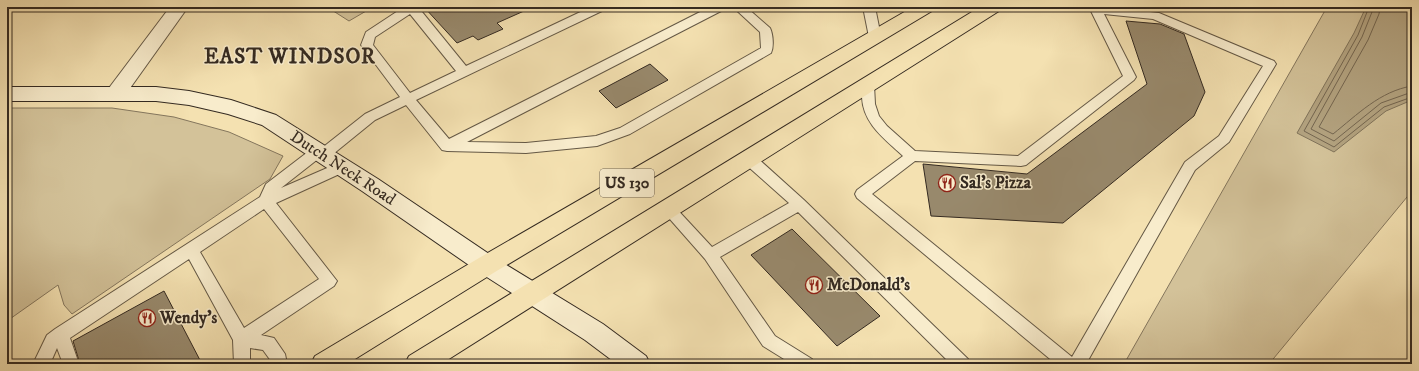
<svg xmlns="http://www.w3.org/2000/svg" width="1419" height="371" viewBox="0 0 1419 371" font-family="'IM FELL DW Pica',serif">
	<rect width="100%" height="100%" fill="#f4e1b1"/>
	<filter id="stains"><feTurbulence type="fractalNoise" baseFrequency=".005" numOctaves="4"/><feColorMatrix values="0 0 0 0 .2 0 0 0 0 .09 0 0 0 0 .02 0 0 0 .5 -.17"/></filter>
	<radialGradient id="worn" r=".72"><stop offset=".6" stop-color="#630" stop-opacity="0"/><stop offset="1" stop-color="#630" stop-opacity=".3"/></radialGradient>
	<path fill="#d3c299" stroke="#84765d" d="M327,7h46l-24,14z
		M1327,7h85v184l-143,173h-145z
		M7,108h105l62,9 55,15 54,24 -13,23 -198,135 -8,-9 -6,-20 -51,36z"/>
	<path fill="#b3a380" stroke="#80735a" d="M1366,7h46v93l-26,11 -52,41 -37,-19 57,-100z"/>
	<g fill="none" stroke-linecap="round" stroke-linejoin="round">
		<path stroke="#746650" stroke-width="1" d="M1369,7l-11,28 -54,96 30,16 50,-40 28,-10
			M1374,7l-12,30 -51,92 23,12 47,-38 31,-11
			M1380,7l-1,7 -11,26 -49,87 14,7c24,-19 47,-43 79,-48"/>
	</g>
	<path fill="#98896c" stroke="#342a21" d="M424,7h109l-36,16 6,6 -25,11 -5,-4 -16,7z
		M1126,21l34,3 24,10 21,58 -11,24 -131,107 -132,-7 -8,-52 104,10 120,-90z
		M650,64l18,16 -52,28 -17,-17z
		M792,229l88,87 -43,30 -86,-91z
		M164,291l38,73h-122l-7,-23z"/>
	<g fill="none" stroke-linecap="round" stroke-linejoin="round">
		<g stroke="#645845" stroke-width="2">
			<path id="lane" d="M404,7h14l48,59 125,-59h15l-2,3 -188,90 33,39 261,-132h15l-2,3 -256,132 59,1 70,-7 24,-8 141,-80 -1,-16 -27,-25h13l24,21c3,6 4,19 1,25l-141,81 -33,12 -71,7 -79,-2 -5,-1 -36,-45 -31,15 -48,39 -5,1 -4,-1 -37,29 60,-26 5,1 2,4 -2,4 -70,32 61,78 -3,5 -73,49 13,3 11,16 2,10h-16v-3l-8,-11 -13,-2v16h-16l-1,-24 -44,-81 -119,79 9,26h-16l-6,-16 -7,16h-17l14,-29 8,-6 205,-132 6,-13 47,-36 5,-1 4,1 43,-34 35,-17 -39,-52 5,-13zM410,14l46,57 -46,22 -37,-48 2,-8zM264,209l55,70 -75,49 -44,-76z
				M863,7h12l6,30 -2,3h-8l-2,-3z
				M1089,7h14l56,6 115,48 2,3 -47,78 -34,28 -109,194h-30l-199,-166 -2,-4 2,-4 46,-34c-18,-17 -40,-32 -41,-59 0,-5 -1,-10 2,-15l4,-1 4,1 2,3 1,19 4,12 8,10 28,25 103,5 105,-80zM1104,14l49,5 110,47 -44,70 -34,26 -113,195 -200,-163 43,-33 106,5 5,-1 108,-85 2,-3z
				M749,154l5,1 50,45 164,159 2,5h-19l-153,-152 -78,45 55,79 37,23 2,5h-22l-29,-18 -58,-87 -44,-50 2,-4 5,-2 5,2 39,42 77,-44 -45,-40 -2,-4 2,-4z"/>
		</g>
		<g stroke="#645845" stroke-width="2">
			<path id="street" d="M170,7h18l-65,91 -7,2 -7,-2 -3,-5 3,-5z"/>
		</g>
		<g stroke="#342a21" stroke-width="2">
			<path id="secondary" d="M7,87h149l33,4 42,9 45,15 102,64 117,79 108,66 43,32 4,8h-33l-32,-24 -106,-68 -117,-81 -100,-66 -34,-11 -39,-9 -33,-4h-149z"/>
		</g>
		<g stroke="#342a21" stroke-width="2">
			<path id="highway" d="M913,7h22l-3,4 -437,261 -148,92h-36l4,-8 164,-98z
				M980,7h22l-3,4 -558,353h-36l4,-8z"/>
		</g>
		<use href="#lane" fill="#f8eccc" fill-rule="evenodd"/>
		<use href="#street" fill="#f8eccc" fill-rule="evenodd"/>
		<use href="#secondary" fill="#f8eccc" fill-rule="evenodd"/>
		<use href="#highway" fill="#f4e1b1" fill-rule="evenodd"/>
	</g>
	<defs>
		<g id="restaurant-ring" transform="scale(0.9)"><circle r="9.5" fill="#f8eccc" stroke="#8f2418" stroke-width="1.5"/><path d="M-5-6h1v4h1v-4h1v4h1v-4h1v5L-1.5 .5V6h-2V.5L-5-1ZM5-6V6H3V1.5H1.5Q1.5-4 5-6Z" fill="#8f2418"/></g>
	</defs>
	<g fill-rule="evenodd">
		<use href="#restaurant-ring" x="947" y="183"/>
		<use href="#restaurant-ring" x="814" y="285"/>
		<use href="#restaurant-ring" x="147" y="318"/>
	</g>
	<g text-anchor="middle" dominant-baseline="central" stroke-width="3" stroke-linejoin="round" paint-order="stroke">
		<rect fill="#f8eccc" stroke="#6f6454" stroke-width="1" x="600" y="169" width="54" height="28" rx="3"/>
		<g font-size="16" font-weight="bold" fill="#342a21">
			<text x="627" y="183">US 130</text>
		</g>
		<g font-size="17" fill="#342a21" stroke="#f8eccc">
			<text transform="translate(343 168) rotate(33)">Dutch Neck Road</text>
		</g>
		<g font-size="17" font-weight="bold" fill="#342a21" stroke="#f8eccc" text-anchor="start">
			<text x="960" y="183">Sal's Pizza</text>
			<text x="827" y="285">McDonald's</text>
			<text x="160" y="318">Wendy's</text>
		</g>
		<g font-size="21" font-weight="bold" letter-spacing="1" fill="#342a21" stroke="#f8eccc">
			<text x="290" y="57">EAST WINDSOR</text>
		</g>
	</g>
	<rect width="1419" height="371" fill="none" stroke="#f4e1b1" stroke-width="24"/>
	<rect x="8" y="8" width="1403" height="355" fill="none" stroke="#342a21" stroke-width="2"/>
	<rect x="12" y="12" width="1395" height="347" fill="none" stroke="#342a21"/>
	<rect width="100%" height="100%" filter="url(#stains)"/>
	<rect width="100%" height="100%" fill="url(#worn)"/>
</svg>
